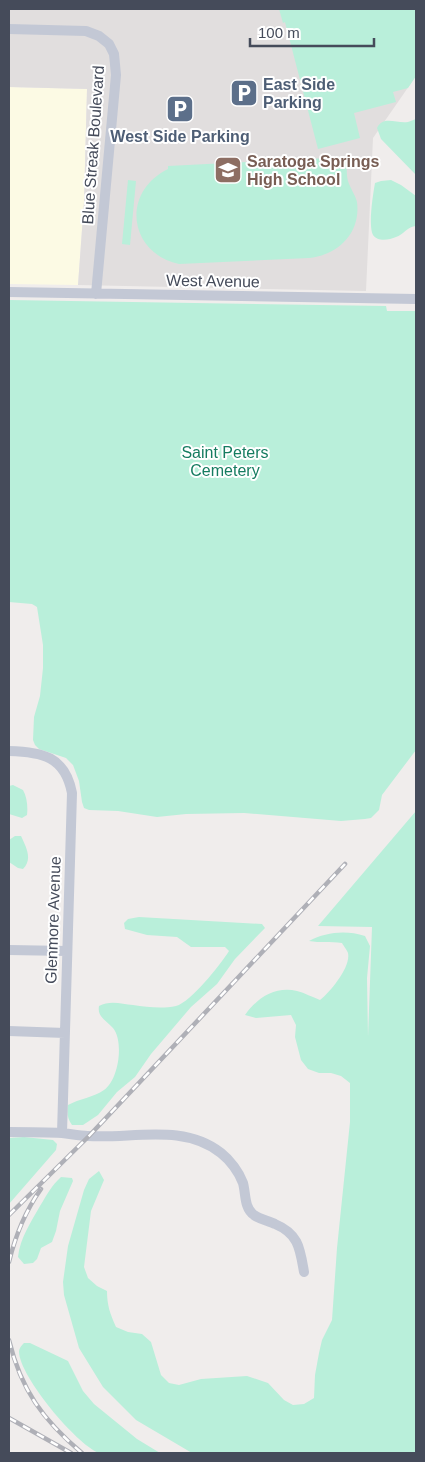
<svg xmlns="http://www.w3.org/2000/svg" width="425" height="1462" viewBox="0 0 425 1462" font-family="Helvetica,sans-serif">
	<rect width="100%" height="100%" fill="#f0edec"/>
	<path fill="#fcfae4" d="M9,87l78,2 -3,113 -6,83 -69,-1z"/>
	<path fill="#e1dede" d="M9,9h407v67l-43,62 -7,153 -288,-6 6,-83 3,-113 -78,-2z"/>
	<path fill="#b9efda" d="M279,9h137v67l-8,12 -15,4 3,10 -42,11 6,25 -42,11 -33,-127 -2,1z
		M416,119v56l-35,-36 -4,-11c6,-13 20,-4 31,-6 3,-1 5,-2 8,-3z
		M347,157c0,7 -1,17 1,24 2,7 7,13 9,21 4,31 -19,53 -48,56l-130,6c-51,-11 -58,-72 -11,-95v-3z
		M128,180l8,1 -6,64 -8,-1z
		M391,180l10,5 15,11v30c-8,0 -13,9 -20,11 -7,3 -18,5 -23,-2 -5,-9 0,-41 2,-52l6,-2z
		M9,300l377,6 1,5h29v439l-34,45 -3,15 -8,8 -6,1 -24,2 -97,-8 -58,1 -29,3 -39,-6 -29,-1 -5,-2 -2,-6 -3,-21 -6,-16 -7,-7 -27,-9 -4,-4 -2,-5 1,-23 6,-21 3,-28v-23l-6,-38 -5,-3 -23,-2z
		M13,785l10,5c4,7 5,17 4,25l-5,3 -13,-4v-28z
		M416,811v642h-224l-56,-33 -33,-33 -24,-39 -15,-53 -1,-13 5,-36 16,-56 5,-11 10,-8 5,9 -13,31 -7,56 4,11 9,8 10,5c0,14 3,23 9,36l12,5 14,2 9,8 10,33 8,8 10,2 22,-6 46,-3 21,7 16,17 9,5 11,-1 10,-6 1,-23 4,-22 3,-13 10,-20 5,-72 13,-126v-39l-9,-7 -10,-3h-12l-11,-4 -7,-9 -6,-23 1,-12 -5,-10 -35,3 -11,-3c12,-17 30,-29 52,-24 8,2 15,6 23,9 10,-8 31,-33 28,-47 -1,-3 -5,-8 -6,-10 -12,-2 -22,0 -33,-2 17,-9 37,-11 56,-5l5,10 -3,32 1,59 4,-110 -54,-1z
		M15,836h6c5,11 12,23 2,33l-5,-1 -9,-6v-22z
		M139,917l123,7 3,4 -30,31 -18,25 -26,23 -40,47 -16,23 -18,15 -19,23 -15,10h-11c-5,-7 -5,-12 -4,-20 11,-6 26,-8 36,-15 15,-10 20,-49 9,-62 -7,-8 -16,-11 -14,-22 11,-6 23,-2 34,-1 14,2 29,4 43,1 15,-4 44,-41 53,-55l-4,-4h-34l-14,-10 -30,-2 -22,-6 -1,-6 4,-4z
		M24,1137l29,3 4,4 -1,6 -47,54v-66z
		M61,1177l11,1 1,3 -13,30 -4,20 -4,11 -11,6 -4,11 -4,4 -9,1 -6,-7c2,-19 13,-35 22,-51 7,-11 11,-20 21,-29z
		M24,1343h6l38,18 15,30 11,13 43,35 23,14c-12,0 -53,3 -61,0 -23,-9 -79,-76 -80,-101 0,-4 3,-7 5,-9z"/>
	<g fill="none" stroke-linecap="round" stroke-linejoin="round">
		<path stroke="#c3c8d5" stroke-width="10" d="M9,29l77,2 13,5 10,8 5,10 2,21 -20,219
			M9,292l407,7
			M9,751c33,1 56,5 63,42l-10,340
			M9,950l58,1
			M9,1031l56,2
			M9,1132c17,0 35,0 53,1 9,1 18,3 26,3 44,3 95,-13 133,17 9,7 18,19 22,30 3,11 1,25 11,32 5,4 15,6 21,9 24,10 25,25 29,48"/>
		<g stroke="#afb0b7" stroke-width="4.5">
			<path id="rail" d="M9,1215l80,-79 256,-272
				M9,1262c6,-25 17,-52 32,-73
				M9,1340c12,50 34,80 73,113
				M9,1418l62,35"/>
		</g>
		<use href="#rail" stroke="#fff" stroke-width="2.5" stroke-dasharray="8" stroke-linecap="butt"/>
	</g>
	<defs>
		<g id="parking-square" transform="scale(1.4375)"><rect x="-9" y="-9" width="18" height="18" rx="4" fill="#5c6f8a" stroke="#fff"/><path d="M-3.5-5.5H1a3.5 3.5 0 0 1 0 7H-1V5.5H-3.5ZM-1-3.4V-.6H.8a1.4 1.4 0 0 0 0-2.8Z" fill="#fff"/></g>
		<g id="school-square" transform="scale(1.4375)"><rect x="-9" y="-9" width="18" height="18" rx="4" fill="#8d6e63" stroke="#fff"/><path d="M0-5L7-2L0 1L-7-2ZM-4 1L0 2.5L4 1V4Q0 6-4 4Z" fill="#fff"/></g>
	</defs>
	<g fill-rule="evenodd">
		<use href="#parking-square" x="244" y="93"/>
		<use href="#parking-square" x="180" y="109"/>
		<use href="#school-square" x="228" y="170"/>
	</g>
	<g text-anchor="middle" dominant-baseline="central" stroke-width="4" stroke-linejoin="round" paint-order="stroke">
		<g font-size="16" font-weight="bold" fill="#4e5e75" stroke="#fff" text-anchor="start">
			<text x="263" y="84">East Side<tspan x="263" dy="18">Parking</tspan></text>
			<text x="180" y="136" text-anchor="middle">West Side Parking</text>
		</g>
		<g font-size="16" fill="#454b5a" stroke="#fff">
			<text transform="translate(93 145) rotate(-86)">Blue Streak Boulevard</text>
			<text transform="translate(213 281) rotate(1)">West Avenue</text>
			<text transform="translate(53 920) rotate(-88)">Glenmore Avenue</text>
		</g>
		<g font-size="16" font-weight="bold" fill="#785e54" stroke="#fff" text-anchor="start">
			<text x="247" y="161">Saratoga Springs<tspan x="247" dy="18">High School</tspan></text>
		</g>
		<g font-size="16" fill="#157c60" stroke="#fff">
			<text x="225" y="452">Saint Peters<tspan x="225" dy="18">Cemetery</tspan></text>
		</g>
	</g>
	<rect width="425" height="1462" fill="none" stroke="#454b5a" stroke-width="20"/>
	<path d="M250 38v8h124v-8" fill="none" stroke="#454b5a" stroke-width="2.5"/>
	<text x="258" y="38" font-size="15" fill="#454b5a" stroke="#ffffff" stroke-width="4" paint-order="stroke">100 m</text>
</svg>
